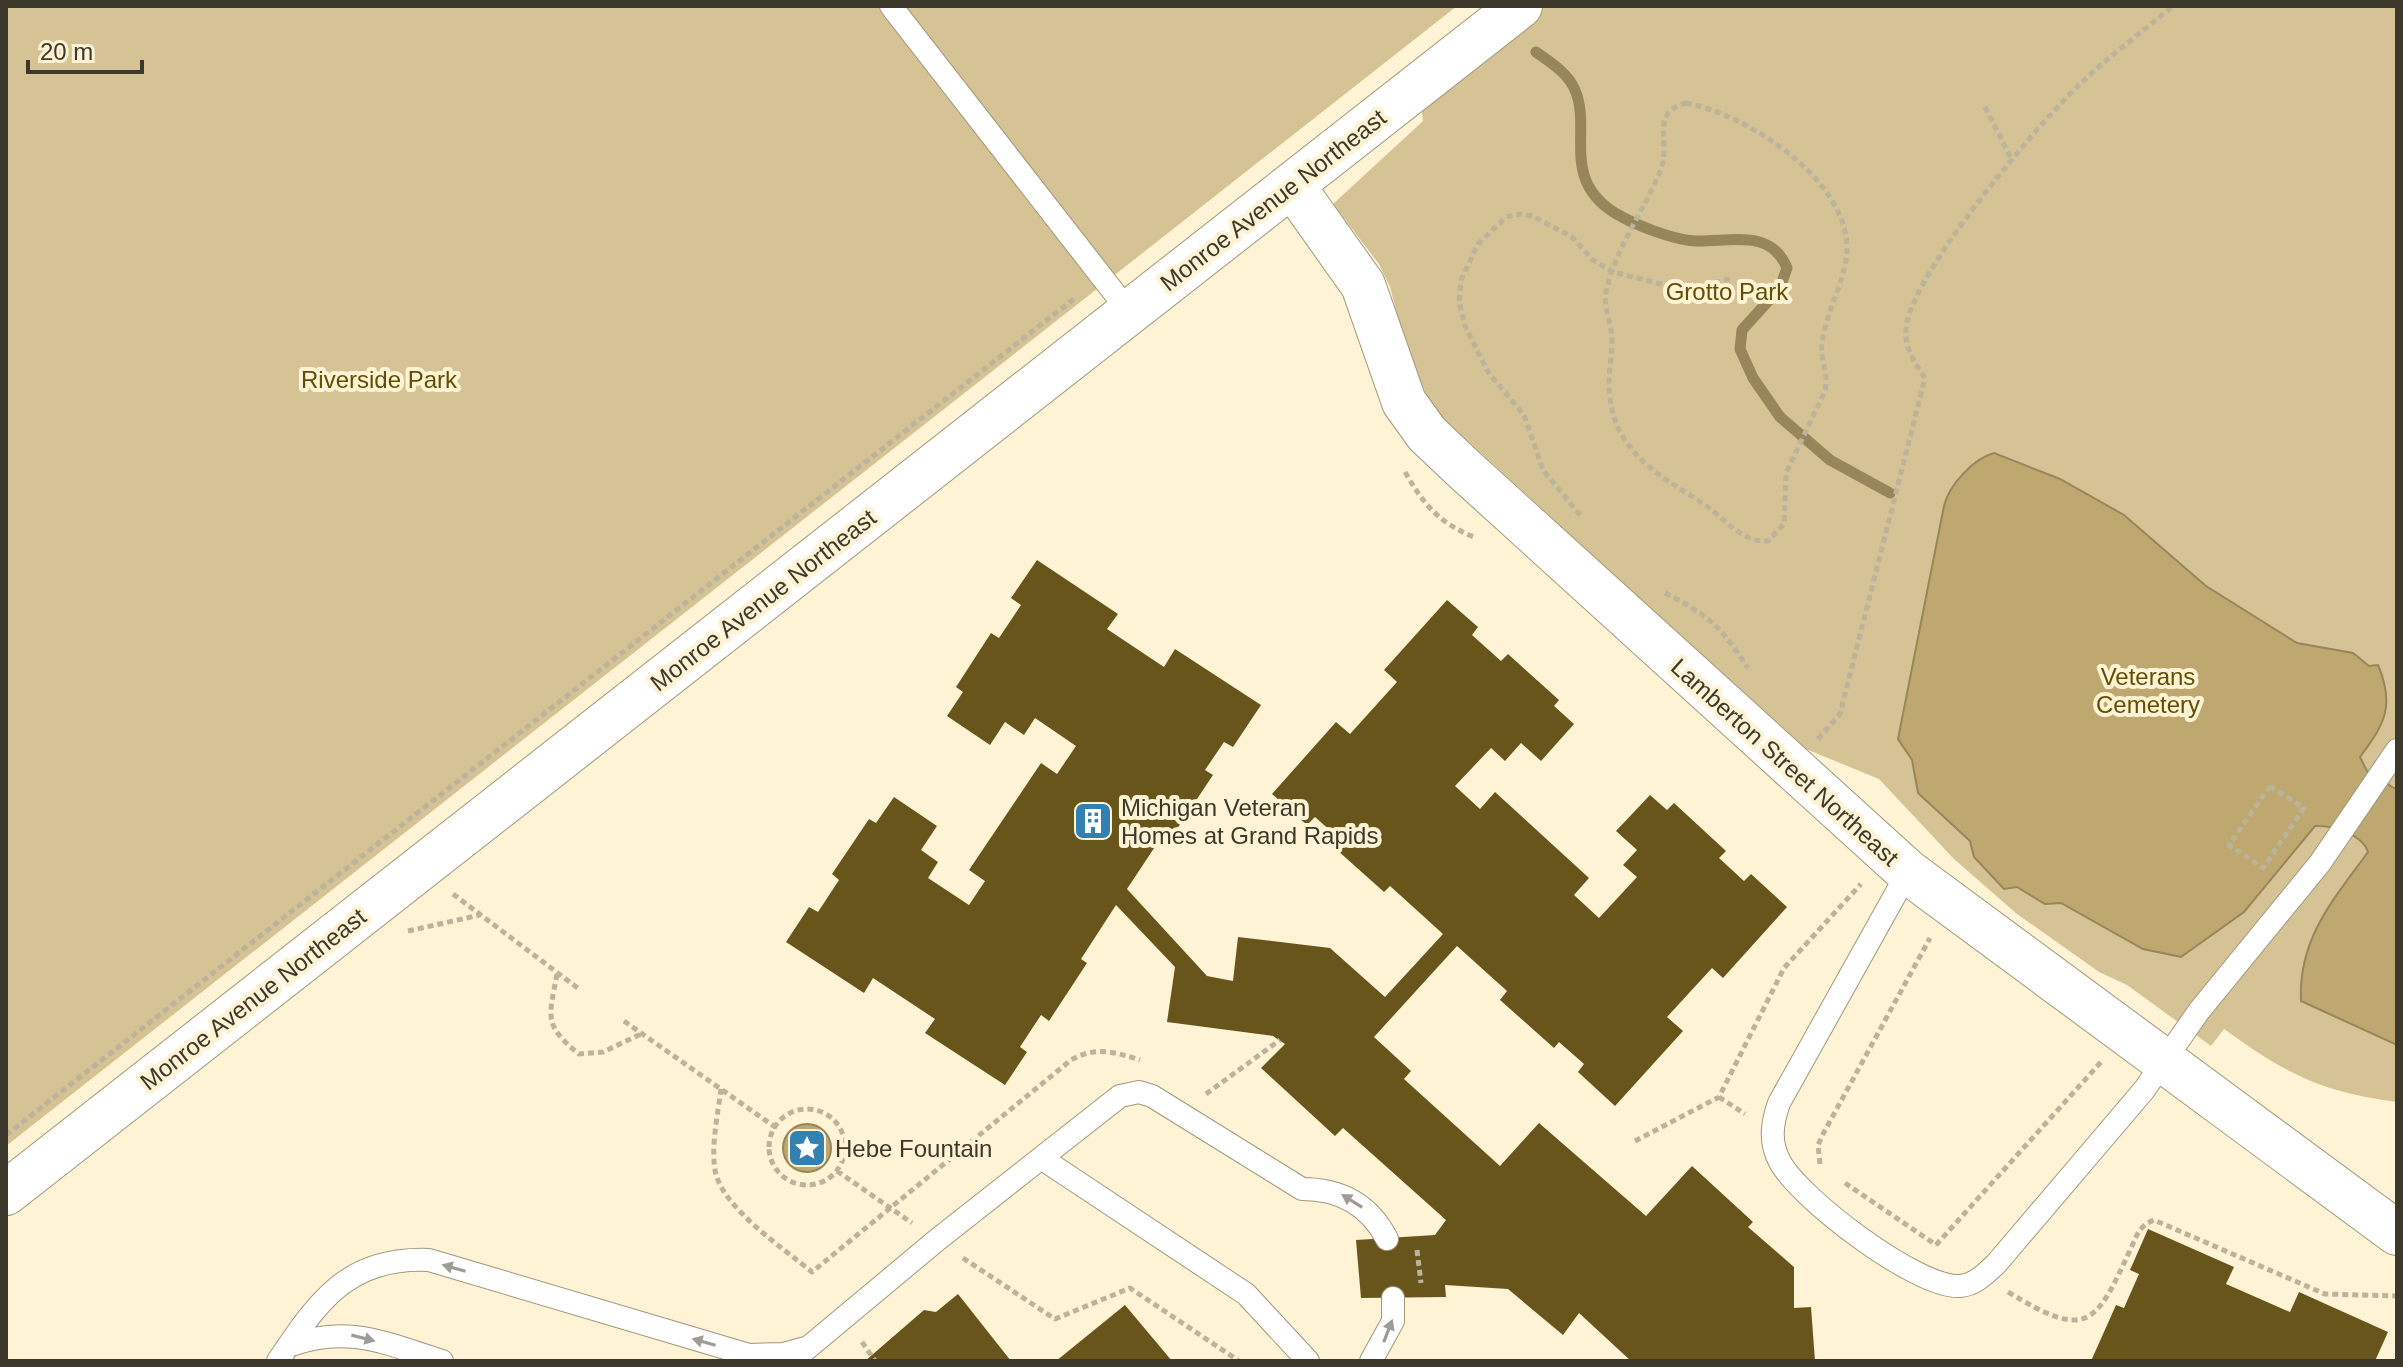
<svg xmlns="http://www.w3.org/2000/svg" width="2403" height="1367" viewBox="0 0 2403 1367" font-family="Arial,sans-serif">
	<rect width="100%" height="100%" fill="#fef3d4"/>
	<path fill="#d5c395" d="M6,6h1451l-1451,1140z
		M1541,6h856v1096c-76,-10 -111,-28 -173,-73l-13,17 -84,-61 -28,-13 -82,-58 -63,-55 -75,-80 -78,-32 -369,-339 -26,-60 -16,-61 -11,-23 -46,-60 90,-83 -2,-17z"/>
	<path fill="#bea870" stroke="#97865c" stroke-width="2" d="M1994,453l66,26 64,36 82,71 91,57 56,10 16,13 9,-1c17,40 7,59 -18,92l7,14 30,19v255l-96,-44c-3,-62 32,-101 67,-149 -6,-18 -36,-27 -53,-26l-71,86 -63,45 -38,-8 -82,-46 -16,1 -28,-17 -13,2 -30,-32 -4,-16 -52,-48 -6,-33 -14,-21 46,-233c5,-21 29,-47 50,-53z
		M783 1148a24 24 0 1 1 48 0a24 24 0 1 1-48 0Z"/>
	<g fill="none" stroke-linecap="round" stroke-linejoin="round">
		<path stroke="#97865c" stroke-width="11" d="M1536,52c14,10 32,21 39,38 17,40 -15,89 40,123 20,12 58,27 81,28 34,1 75,-13 91,27l-7,20 -38,42 -2,19 13,29 27,39 50,43 60,33"/>
	</g>
	<path fill="#68551c" d="M1037,560l81,54 -11,15 57,38 11,-18 86,56 -28,42 -9,-5 -19,28 8,5 -38,57 -7,-5 -41,62 80,87 26,5 5,-44 92,11 55,49 58,-63 -53,-48 -6,6 -47,-42 6,-8 -28,-25 -8,8 -35,-31 64,-72 14,12 47,-52 -13,-12 63,-70 31,27 -6,8 29,26 7,-7 51,46 -5,6 20,18 -33,37 -20,-18 -16,18 -14,-13 -36,38 25,23 15,-17 94,86 -15,17 25,23 38,-41 -14,-12 14,-15 -21,-19 34,-36 17,15 7,-7 52,48 -7,7 25,23 7,-7 36,33 -64,71 -11,-10 -45,49 16,14 -68,75 -37,-34 6,-8 -25,-22 -5,6 -54,-48 7,-9 -50,-45 -83,91 37,34 -7,8 96,87 39,-43 107,93 46,-50 61,56 -5,5 46,40v41l17,-1 4,54h-184l-52,-48 -16,22 -55,-46 -63,-4 1,12 -85,1 -5,-58 79,-5 11,-15 -103,-92 -8,8 -74,-68 24,-24 -12,-8 -106,-14 8,-55 -59,-62 -35,54 6,4 -38,58 -8,-6 -21,32 7,5 -22,33 -80,-52 10,-14 -62,-41 -9,15 -78,-51 23,-35 9,5 21,-32 -7,-6 37,-55 7,4 18,-26 43,29 -16,24 17,12 -10,16 41,27 16,-24 -16,-11 72,-107 16,11 19,-28 -41,-28 -11,17 -19,-13 -15,23 -43,-29 16,-24 -7,-5 35,-54 8,5 22,-33 -10,-7z
		M2148,1229l86,38 -8,17 64,28 9,-20 89,40 -13,29h-284l25,-56 8,3 15,-34 -9,-4z
		M958,1294l53,67h-146l59,-51 12,2z
		M1125,1305l47,56h-116z"/>
	<g fill="none" stroke-linecap="round" stroke-linejoin="round">
		<g stroke="#a0967a" stroke-width="24">
			<path id="service" d="M891,6l239,307
				M1908,872l-129,231c-7,20 -10,39 1,59 20,37 138,127 180,124 15,-1 25,-12 36,-22l148,-174 55,-79 121,-148 77,-113
				M1041,1158l205,136 62,67
				M288,1346c59,-22 97,-3 154,15
				M278,1361c41,-61 70,-104 151,-101l320,95 34,-1 22,-6
				M792,1361l145,-121 183,-144 19,-4 13,4 150,93c38,0 67,15 85,50
				M1371,1361l22,-40v-23"/>
		</g>
		<g stroke="#a0967a" stroke-width="46">
			<path id="minor" d="M1292,185l71,100 41,117 23,32 37,35 444,403 489,361"/>
		</g>
		<g stroke="#a0967a" stroke-width="46">
			<path id="secondary" d="M6,1193l1514,-1187"/>
		</g>
		<path stroke="#bbb39a" stroke-width="5" stroke-dasharray="6 4" stroke-linecap="butt" d="M1686,103c61,11 162,77 161,146 -1,33 -22,63 -25,95 -2,16 7,30 3,47l-39,82 -2,51 -16,17c-27,2 -45,-25 -67,-39 -46,-29 -92,-54 -92,-119 0,-14 3,-28 3,-43 0,-16 -9,-32 -6,-48 9,-44 39,-82 55,-123 10,-27 -12,-56 25,-66z
			M1985,107l28,55
			M1405,472c19,33 34,51 69,65
			M1580,515l-37,-45 -19,-55 -36,-43 -23,-46 -6,-24 2,-22 17,-36 28,-27 14,-3 12,2 40,21 21,23 20,12 72,18 48,-12
			M1665,593c45,23 55,33 83,75
			M1818,739l22,-25 85,-336c-12,-18 -23,-33 -18,-56 12,-56 129,-196 172,-237 29,-28 63,-53 94,-79
			M2270,786l34,22 -41,60 -34,-23z
			M453,894l126,95
			M408,931l72,-16
			M557,974c-8,43 -14,51 22,80l24,-2 38,-18
			M624,1021l151,106
			M721,1089c-3,25 -10,55 -6,81 6,37 68,78 97,102l259,-212c24,-14 44,-8 69,0
			M1206,1094l74,-54
			M1719,1097l26,17
			M769 1147a38 38 0 1 1 76 0a38 38 0 1 1-76 0Z
			M6,1135l1069,-837
			M1635,1141l84,-44 65,-129 77,-84
			M1820,1164l-2,-19 5,-11 107,-196
			M837,1171l75,52
			M1845,1183l91,62
			M1936,1245l165,-183
			M1417,1250l4,33
			M963,1258l92,61 75,-31 109,73
			M2008,1292c79,48 87,35 123,-44 6,-13 8,-22 23,-28l171,74 72,2
			M862,1342l13,19"/>
		<use href="#service" stroke="#fff" stroke-width="22"/>
		<use href="#minor" stroke="#fff" stroke-width="44"/>
		<use href="#secondary" stroke="#fff" stroke-width="44"/>
	</g>
	<defs><path id="oneway-solid" d="M-6-.8H1V-3.2L6.5 0L1 3.2V.8H-6Z" transform="scale(2)"/></defs>
	<g fill="#9e9c96">
		<use href="#oneway-solid" transform="translate(1352 1201) rotate(-148)"/>
		<use href="#oneway-solid" transform="translate(454 1268) rotate(-164)"/>
		<use href="#oneway-solid" transform="translate(1388 1331) rotate(-69)"/>
		<use href="#oneway-solid" transform="translate(363 1338) rotate(14)"/>
		<use href="#oneway-solid" transform="translate(704 1342) rotate(-164)"/>
	</g>
	<defs>
		<g id="building-square" transform="scale(2)"><rect x="-9" y="-9" width="18" height="18" rx="4" fill="#3181b2" stroke="#fef3d4"/><path d="M-4-6H4V6H1V3H-1V6H-4ZM-2.5-4.3h1.7v1.8h-1.7ZM.8-4.3h1.7v1.8H.8ZM-2.5-1h1.7V.8h-1.7ZM.8-1h1.7V.8H.8Z" fill="#fff"/></g>
		<g id="sight-square" transform="scale(2)"><rect x="-9" y="-9" width="18" height="18" rx="4" fill="#3181b2" stroke="#fef3d4"/><path d="M0-6L1.8-2.2L6-1.7L2.9 1.2L3.7 5.4L0 3.3L-3.7 5.4L-2.9 1.2L-6-1.7L-1.8-2.2Z" fill="#fff"/></g>
	</defs>
	<g fill-rule="evenodd">
		<use href="#building-square" x="1093" y="821"/>
		<use href="#sight-square" x="807" y="1148"/>
	</g>
	<g text-anchor="middle" dominant-baseline="central" stroke-width="8" stroke-linejoin="round" paint-order="stroke">
		<g font-size="24" fill="#3c382c" stroke="#fef3d4">
			<text transform="translate(1273 200) rotate(-38)">Monroe Avenue Northeast</text>
			<text transform="translate(763 600) rotate(-38)">Monroe Avenue Northeast</text>
			<text transform="translate(1785 762) rotate(42)">Lamberton Street Northeast</text>
			<text transform="translate(253 999) rotate(-38)">Monroe Avenue Northeast</text>
		</g>
		<g font-size="24" fill="#634e03" stroke="#fef3d4">
			<text x="1727" y="291">Grotto Park</text>
			<text x="379" y="379">Riverside Park</text>
			<text x="2148" y="676">Veterans<tspan x="2148" dy="28">Cemetery</tspan></text>
		</g>
		<g font-size="24" fill="#3c382c" stroke="#fef3d4" text-anchor="start">
			<text x="1121" y="807">Michigan Veteran<tspan x="1121" dy="28">Homes at Grand Rapids</tspan></text>
			<text x="835" y="1148">Hebe Fountain</text>
		</g>
	</g>
	<rect width="2403" height="1367" fill="none" stroke="#3c382c" stroke-width="16"/>
	<path d="M28 60v12h114v-12" fill="none" stroke="#3c382c" stroke-width="4"/>
	<text x="40" y="60" font-size="24" fill="#3c382c" stroke="#fef3d4" stroke-width="6" paint-order="stroke">20 m</text>
</svg>
